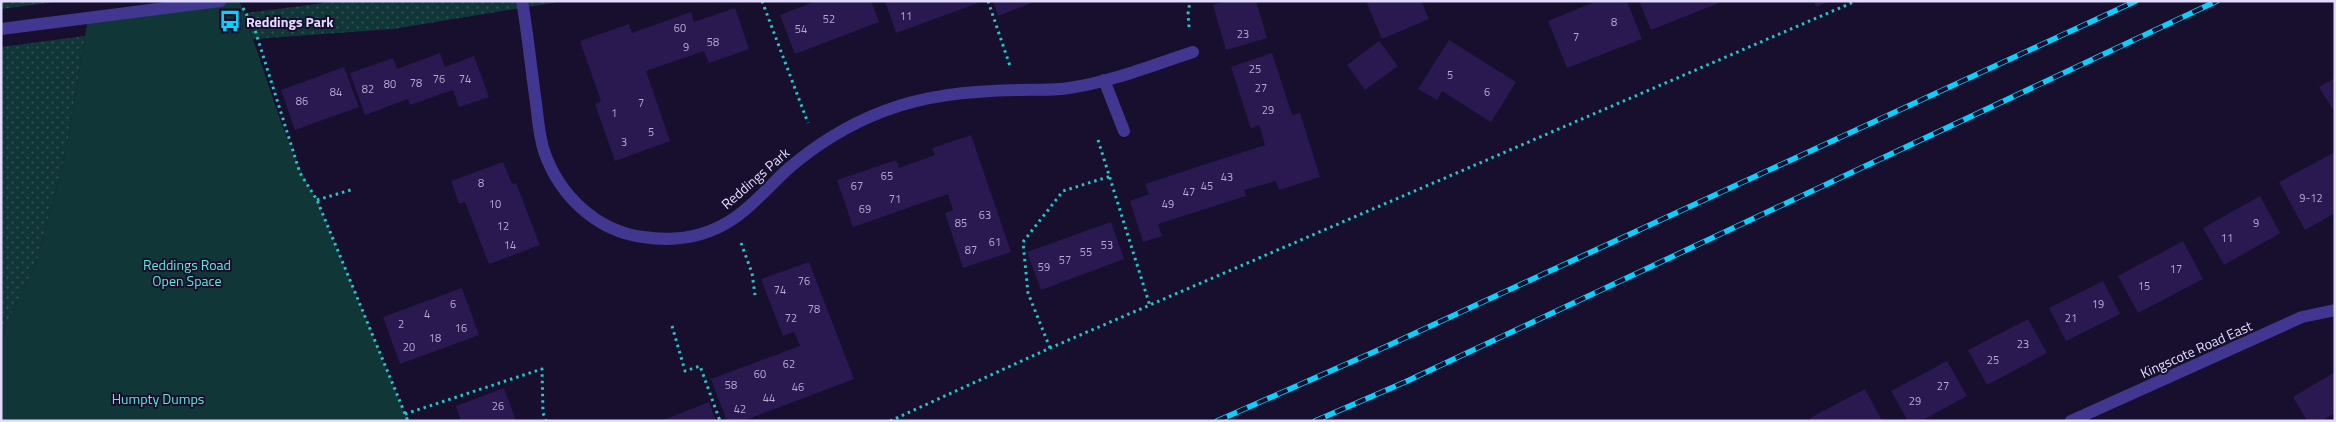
<svg xmlns="http://www.w3.org/2000/svg" width="2336" height="422" viewBox="0 0 2336 422" font-family="'Titillium Web',sans-serif">
	<defs>
		<pattern id="grass-dots" width="8" height="8" patternUnits="userSpaceOnUse" patternTransform="scale(1.25)"><rect width="8" height="8" fill="#113638"/><path d="M2 2h.1M6 6h.1" fill="none" stroke="#345256" stroke-width="1.8" stroke-linecap="round"/></pattern>
	</defs>
	<rect width="100%" height="100%" fill="#170f2d"/>
	<path fill="url(#grass-dots)" d="M1,1h61l-61,8z
		M340,1h224l-171,28 -140,10 -7,-26z
		M85,36l-18,111 -30,114 -36,75v-289z"/>
	<path fill="#113638" d="M220,1h19c8,15 11,31 17,47 18,51 32,105 61,152l91,221h-407v-85l36,-75 30,-114 21,-129z"/>
	<path fill="#291950" d="M816,1h55l8,21 -84,32 -15,-39z
		M885,1h92l1,2 -82,30z
		M993,1h44l-39,15z
		M1225,1h31l11,37 -41,12 -13,-45z
		M1366,1h55l8,18 -47,20z
		M1597,1h30l15,38 -75,29 -19,-47z
		M1639,1h85l-73,29z
		M1814,1h16l-14,6z
		M735,8l14,41 -40,14 -5,-12 -58,20 24,70 -55,20 -20,-57 6,-3 -21,-60 49,-17 3,9 59,-21 3,10z
		M1449,40l67,42 -25,40 -49,-31 -5,9 -19,-11z
		M1379,41l19,25 -33,24 -18,-25z
		M440,53l5,14 29,-11 15,41 -30,10 -6,-17 -43,15 -2,-6 -43,16 -15,-42 43,-15 4,11z
		M1272,53l20,62 8,-2 20,64 -41,13 -3,-9 -32,9 2,6 -88,28 4,12 -19,6 -13,-41 19,-7 -4,-10 120,-39 -6,-20 -8,4 -20,-62z
		M344,67l15,40 -64,23 -14,-40z
		M2335,78v35l-16,-26z
		M971,135l40,117 -48,16 -18,-55 8,-3 -5,-16 -95,33 -16,-47 59,-20 3,8 36,-13 -3,-7z
		M2335,152v61l-30,17 -26,-48z
		M503,162l9,22 4,-1 24,62 -51,19 -24,-62 -6,2 -8,-23z
		M2260,196l20,37 -56,32 -21,-37z
		M1111,222l13,37 -83,31 -14,-38z
		M2183,241l20,38 -65,34 -20,-37z
		M809,262l45,117 -111,42h-16l-16,-42 89,-33 -6,-14 -11,4 -22,-57z
		M2103,281l17,33 -54,27 -17,-33z
		M462,288l17,47 -79,29 -17,-47z
		M2028,319l19,34 -60,32 -19,-35z
		M1947,361l20,35 -46,25h-13l-17,-30z
		M2335,372v41l-14,8h-14l-14,-24z
		M504,388l12,33h-55l-5,-15z
		M1865,389l17,32h-71l-1,-3z
		M709,402l7,19h-55z"/>
	<g fill="none" stroke-linecap="round" stroke-linejoin="round">
		<path stroke="#25c5c9" stroke-width="3" stroke-dasharray="2.5 4" stroke-linecap="butt" d="M762,1l46,122
			M988,1l22,65
			M243,8l12,22 45,143 17,27 91,221
			M1189,27l-1,-13 2,-13
			M1098,140l52,166
			M317,200l37,-11
			M741,243l11,30 3,22
			M672,326l13,45 15,-5 20,55
			M1050,348l-22,-55 -5,-51 40,-51 48,-15
			M405,414l137,-45 1,44 3,8
			M890,421l160,-73 806,-347"/>
		<path stroke="#413690" stroke-width="12" d="M522,1c6,34 9,68 14,102 2,16 3,33 8,48 15,44 52,80 99,86 32,5 63,0 90,-18 21,-14 37,-34 56,-51 28,-24 61,-44 95,-57 42,-16 87,-20 132,-21 17,-1 36,1 53,-2 42,-6 84,-23 124,-36
			M1,29l219,-28
			M1104,80l20,51
			M2071,421l231,-104 33,-7"/>
		<g stroke="#07d1ff" stroke-width="5.5">
			<path id="rail" d="M1217,421l168,-74 751,-346
				M1315,421l90,-39 812,-381"/>
		</g>
		<use href="#rail" stroke="#170f2d" stroke-width="4" stroke-dasharray="11" stroke-linecap="butt"/>
	</g>
	<defs>
		<g id="bus-bare" transform="scale(1.725)"><path d="M-5-6H5V4H4V6H2V4H-2V6H-4V4H-5ZM-3.5-4V0h7V-4ZM-3.5 1.2v1.5H-2V1.2ZM2 1.2v1.5H3.5V1.2Z" fill="#07d1ff" stroke="#170f2d" stroke-width="2.5" paint-order="stroke"/></g>
	</defs>
	<g fill-rule="evenodd">
		<use href="#bus-bare" x="230" y="21"/>
	</g>
	<g text-anchor="middle" dominant-baseline="central" stroke-width="4" stroke-linejoin="round" paint-order="stroke">
		<g font-size="11" fill="#b4aad3">
			<text x="906" y="16">11</text>
			<text x="829" y="19">52</text>
			<text x="1614" y="22">8</text>
			<text x="680" y="28">60</text>
			<text x="801" y="29">54</text>
			<text x="1243" y="34">23</text>
			<text x="1576" y="37">7</text>
			<text x="713" y="42">58</text>
			<text x="686" y="47">9</text>
			<text x="1255" y="69">25</text>
			<text x="1450" y="75">5</text>
			<text x="439" y="79">76</text>
			<text x="465" y="79">74</text>
			<text x="416" y="83">78</text>
			<text x="390" y="84">80</text>
			<text x="1261" y="88">27</text>
			<text x="368" y="89">82</text>
			<text x="336" y="92">84</text>
			<text x="1487" y="92">6</text>
			<text x="302" y="101">86</text>
			<text x="641" y="103">7</text>
			<text x="1268" y="110">29</text>
			<text x="614" y="113">1</text>
			<text x="651" y="132">5</text>
			<text x="624" y="142">3</text>
			<text x="887" y="176">65</text>
			<text x="1227" y="177">43</text>
			<text x="481" y="183">8</text>
			<text x="857" y="186">67</text>
			<text x="1207" y="186">45</text>
			<text x="1189" y="192">47</text>
			<text x="2311" y="198">9-12</text>
			<text x="895" y="199">71</text>
			<text x="495" y="204">10</text>
			<text x="1168" y="204">49</text>
			<text x="865" y="209">69</text>
			<text x="985" y="215">63</text>
			<text x="961" y="223">85</text>
			<text x="2256" y="223">9</text>
			<text x="503" y="226">12</text>
			<text x="2227" y="238">11</text>
			<text x="995" y="242">61</text>
			<text x="510" y="245">14</text>
			<text x="1107" y="245">53</text>
			<text x="971" y="250">87</text>
			<text x="1086" y="252">55</text>
			<text x="1065" y="260">57</text>
			<text x="1044" y="267">59</text>
			<text x="2176" y="269">17</text>
			<text x="804" y="281">76</text>
			<text x="2144" y="286">15</text>
			<text x="780" y="290">74</text>
			<text x="453" y="304">6</text>
			<text x="2098" y="304">19</text>
			<text x="814" y="309">78</text>
			<text x="427" y="314">4</text>
			<text x="791" y="318">72</text>
			<text x="2071" y="318">21</text>
			<text x="401" y="324">2</text>
			<text x="461" y="328">16</text>
			<text x="435" y="338">18</text>
			<text x="2023" y="344">23</text>
			<text x="409" y="347">20</text>
			<text x="1993" y="360">25</text>
			<text x="789" y="364">62</text>
			<text x="760" y="374">60</text>
			<text x="731" y="385">58</text>
			<text x="1943" y="386">27</text>
			<text x="798" y="387">46</text>
			<text x="769" y="398">44</text>
			<text x="1915" y="401">29</text>
			<text x="498" y="406">26</text>
			<text x="740" y="409">42</text>
		</g>
		<g font-size="14" font-weight="bold" fill="#e3dbff" stroke="#170f2d" text-anchor="start">
			<text x="246" y="21">Reddings Park</text>
		</g>
		<g font-size="14" fill="#e3dbff" stroke="#170f2d">
			<text transform="translate(755 178) rotate(-41)">Reddings Park</text>
			<text transform="translate(2196 349) rotate(-24)">Kingscote Road East</text>
		</g>
		<g font-size="14" fill="#5bebd4" stroke="#170f2d">
			<text x="187" y="264">Reddings Road<tspan x="187" dy="16">Open Space</tspan></text>
			<text x="158" y="398">Humpty Dumps</text>
		</g>
	</g>
	<rect width="2336" height="422" fill="none" stroke="#e3dbff" stroke-width="5"/>
</svg>
